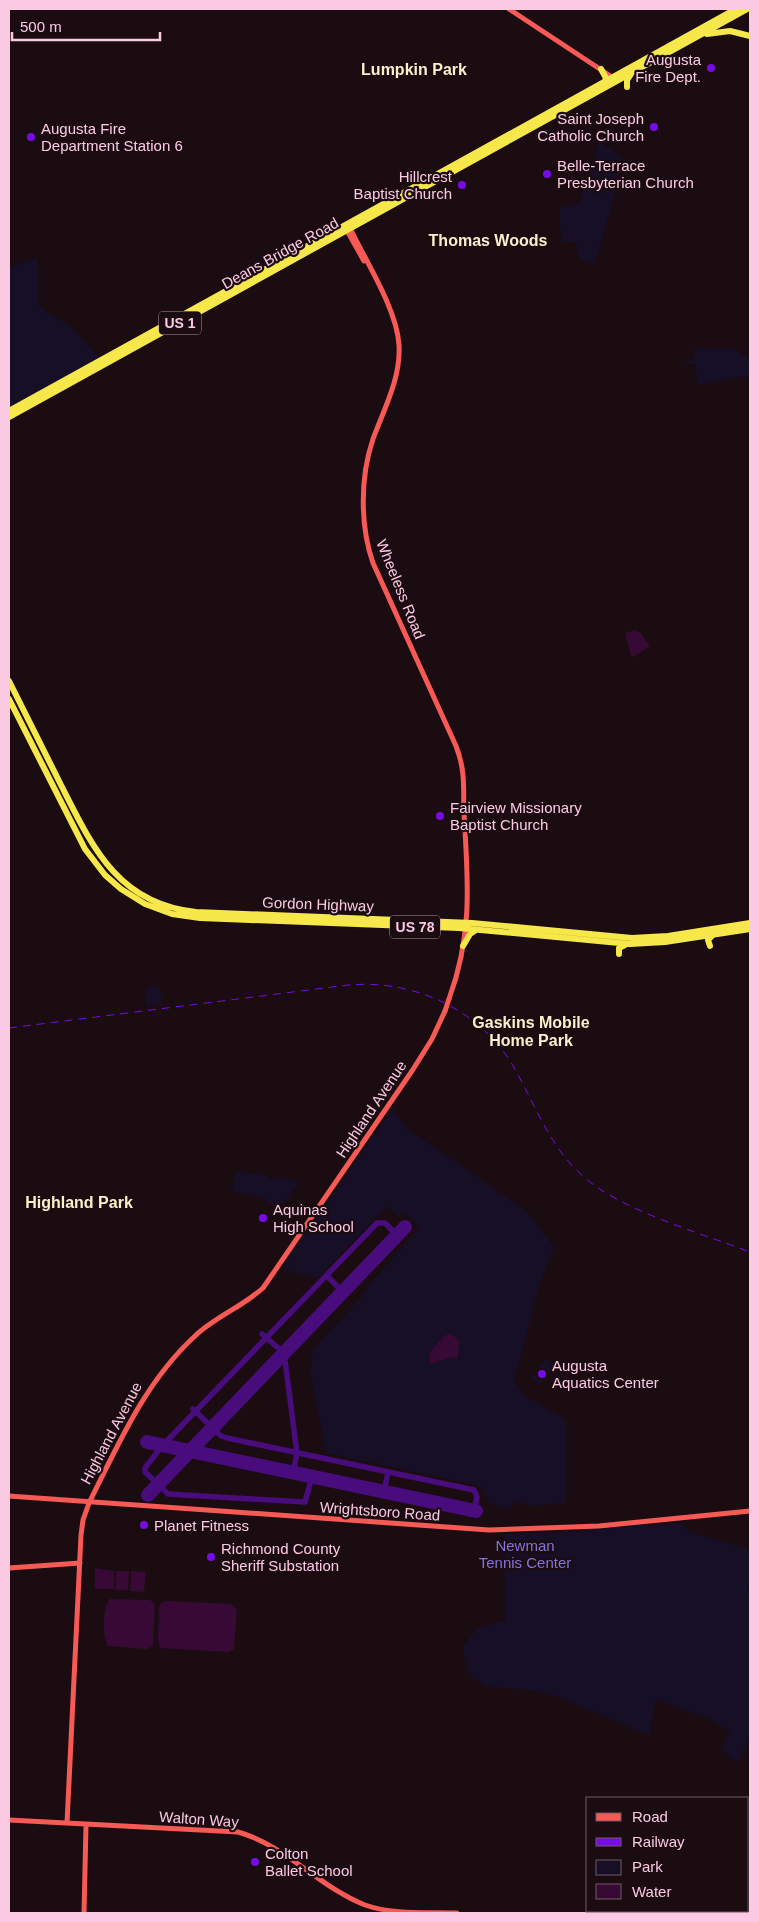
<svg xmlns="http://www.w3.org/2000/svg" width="759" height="1922" viewBox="0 0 759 1922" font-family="Helvetica,sans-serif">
	<rect width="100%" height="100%" fill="#1b0c12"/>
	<path fill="#170f25" d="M599,141l25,18 -29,106 -16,-6 -3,-17h-15l-2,-35 21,-4z
		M37,257l1,45 4,7 31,19 27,31 -91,50v-141z
		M694,348h39l17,12v15l-52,10 -3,-21h-11v-2l11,-2z
		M160,986l2,18 -16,2 -1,-19z
		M392,1109l16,20 119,82 28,37c-22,42 -26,88 -41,132l10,16 42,23v84l-36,3 -15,-4 -6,7 -19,-5 -10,-18 -154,-33 -16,-83 4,-22 42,-45 16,-22 48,-54 -17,-14 -4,4 -12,-11 -69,72 -37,-9z
		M235,1171l34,5 -1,5 8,-5 23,6 -19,27 -19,-12 -29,-5z
		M546,1359l8,5 -2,3 1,2 -14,15 -8,-6z
		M675,1523l8,1 5,7 62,19v40l-2,-2 2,-2 -4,1 4,4v152l-6,-4 3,3 -8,20 -7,-2 -5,-8 -6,-3 9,-17 -15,-10 -59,-23 -7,36 -99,-41 -20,-4 -43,-3 -15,-9 -7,-14 -2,-17 12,-17 17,-7 14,-2 -2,-87 83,-3 56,-7 11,4 1,-3z"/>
	<path fill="#360a34" d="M635,630l5,2 10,14 -17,11 -2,-1 -6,-23z
		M450,1333l10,8 -3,18 -4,-2 -23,7 -1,-11 14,-16z
		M95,1568l19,3v18h-19z
		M116,1571h13l-1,19h-13z
		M131,1571l15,1 -2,20 -14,-1z
		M110,1599l40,1 5,4 -2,42 -6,3 -39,-3c-6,-9 -6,-39 2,-47z
		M167,1601l65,3 5,6 -3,39 -6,3 -68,-4 -2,-7 1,-34 3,-5z"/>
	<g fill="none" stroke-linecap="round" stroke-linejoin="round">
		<path stroke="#490c7c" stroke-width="5.5" d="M327,1276l16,16
			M262,1334l22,19 13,100 -4,20
			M193,1409l28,27 6,2 247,52 3,7 -3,14
			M312,1477l-7,25 -137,-8 -23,-22v-4l17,-22 215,-223h8l12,12
			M384,1492l4,-20"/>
		<path stroke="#490c7c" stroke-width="14" d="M147,1442l329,69
			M148,1495l257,-268"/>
		<path stroke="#f75955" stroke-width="5" d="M509,9l106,70
			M349,226c16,34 48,83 50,119 2,33 -15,64 -26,94 -13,38 -13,87 0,124l83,183c10,26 7,42 8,68 4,67 9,120 -15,185
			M345,227l19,34
			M9,1496l480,34 110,-4 151,-15
			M9,1568l71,-5
			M9,1820l229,12c47,13 81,55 127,73 28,10 62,7 92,8
			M67,1823l14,-288 2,-15 6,-17c30,-60 56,-121 106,-167 20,-19 47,-29 68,-48l149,-217 20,-32 13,-28
			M84,1913l2,-88"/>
		<path stroke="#f6e84a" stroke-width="6" d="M707,34l23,-3 20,5
			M601,69l5,9 -2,5
			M627,87v-7l4,-6
			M9,411l727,-402
			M9,417l738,-408
			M9,681c17,34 34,68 51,102 32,63 57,121 136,129l276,11 160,15 36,-2 82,-13
			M9,699l76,150 20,26 16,14 24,15 27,10 28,4 259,10 171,16 35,-2 85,-13
			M463,946l7,-12 6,-4
			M710,946l-2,-6 5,-5
			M619,954v-6l6,-3"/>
		<path stroke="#770be6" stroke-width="1" stroke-dasharray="8 6" stroke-linecap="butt" d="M9,1028l339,-43c68,-6 135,26 168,86 21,38 35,78 69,107 40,34 116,55 165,74"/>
		<path stroke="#f75955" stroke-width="5" d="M445,1011l4,-12"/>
	</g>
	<g fill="#770be6" stroke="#1b0c12" stroke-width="2">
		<circle cx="711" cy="68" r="5"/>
		<circle cx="654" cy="127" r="5"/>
		<circle cx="31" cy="137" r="5"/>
		<circle cx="547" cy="174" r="5"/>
		<circle cx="462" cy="185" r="5"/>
		<circle cx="440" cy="816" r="5"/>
		<circle cx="263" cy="1218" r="5"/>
		<circle cx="542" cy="1374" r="5"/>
		<circle cx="144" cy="1525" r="5"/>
		<circle cx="211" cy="1557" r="5"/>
		<circle cx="255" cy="1862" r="5"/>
	</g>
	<g text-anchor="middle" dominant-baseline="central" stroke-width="4.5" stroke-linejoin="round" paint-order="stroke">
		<g fill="#1b0c12" stroke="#b890a4" stroke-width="1">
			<rect x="159" y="311.5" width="42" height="23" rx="4"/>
			<rect x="390" y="915.5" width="50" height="23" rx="4"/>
		</g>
		<g font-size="14" font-weight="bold" fill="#fcc9e2">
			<text x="180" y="323">US 1</text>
			<text x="415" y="927">US 78</text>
		</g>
		<g font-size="15" fill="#fcc9e2" stroke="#1b0c12" text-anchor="start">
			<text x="701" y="59" text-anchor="end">Augusta<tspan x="701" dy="17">Fire Dept.</tspan></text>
			<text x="644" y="118" text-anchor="end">Saint Joseph<tspan x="644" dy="17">Catholic Church</tspan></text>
			<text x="41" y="128">Augusta Fire<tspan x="41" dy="17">Department Station 6</tspan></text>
			<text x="557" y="165">Belle-Terrace<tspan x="557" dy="17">Presbyterian Church</tspan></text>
			<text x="452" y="176" text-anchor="end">Hillcrest<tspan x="452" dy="17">Baptist Church</tspan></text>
			<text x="450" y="807">Fairview Missionary<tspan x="450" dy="17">Baptist Church</tspan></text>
			<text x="273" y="1209">Aquinas<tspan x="273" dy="17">High School</tspan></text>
			<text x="552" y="1365">Augusta<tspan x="552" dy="17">Aquatics Center</tspan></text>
			<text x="154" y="1525">Planet Fitness</text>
			<text x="221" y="1548">Richmond County<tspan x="221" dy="17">Sheriff Substation</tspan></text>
			<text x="265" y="1853">Colton<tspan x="265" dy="17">Ballet School</tspan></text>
		</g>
		<g font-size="15" fill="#fcc9e2" stroke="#1b0c12">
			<text transform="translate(280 253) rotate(-29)">Deans Bridge Road</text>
			<text transform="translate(401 589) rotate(68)">Wheeless Road</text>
			<text transform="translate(318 904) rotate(2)">Gordon Highway</text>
			<text transform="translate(371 1109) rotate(-56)">Highland Avenue</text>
			<text transform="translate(111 1433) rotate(-62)">Highland Avenue</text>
			<text transform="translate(380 1511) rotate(4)">Wrightsboro Road</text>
			<text transform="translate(199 1819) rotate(4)">Walton Way</text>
		</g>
		<g font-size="15" fill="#8273dd" stroke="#1b0c12">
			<text x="525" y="1545">Newman<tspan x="525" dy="17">Tennis Center</tspan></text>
		</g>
		<g font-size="16" font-weight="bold" fill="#fcf0cb" stroke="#1b0c12">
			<text x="414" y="69">Lumpkin Park</text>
			<text x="488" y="240">Thomas Woods</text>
			<text x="531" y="1022">Gaskins Mobile<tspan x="531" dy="18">Home Park</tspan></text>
			<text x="79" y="1202">Highland Park</text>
		</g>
	</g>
	<rect width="759" height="1922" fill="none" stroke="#fcc9e2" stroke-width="20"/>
	<rect x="586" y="1797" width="162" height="115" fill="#1b0c12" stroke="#755865"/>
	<rect x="596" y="1813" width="25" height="8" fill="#f75955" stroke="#755865"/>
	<text x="632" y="1822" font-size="15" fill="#fcc9e2">Road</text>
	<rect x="596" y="1838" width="25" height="8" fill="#770be6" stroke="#755865"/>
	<text x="632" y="1847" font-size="15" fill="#fcc9e2">Railway</text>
	<rect x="596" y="1860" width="25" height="15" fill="#170f25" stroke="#755865"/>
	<text x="632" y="1872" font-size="15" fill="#fcc9e2">Park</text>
	<rect x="596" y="1884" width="25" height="15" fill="#360a34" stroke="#755865"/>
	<text x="632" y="1897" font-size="15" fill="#fcc9e2">Water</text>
	<path d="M12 32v8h148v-8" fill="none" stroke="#fcc9e2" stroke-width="2.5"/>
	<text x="20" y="32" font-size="15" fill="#fcc9e2" stroke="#1b0c12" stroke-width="4" paint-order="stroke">500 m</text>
</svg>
